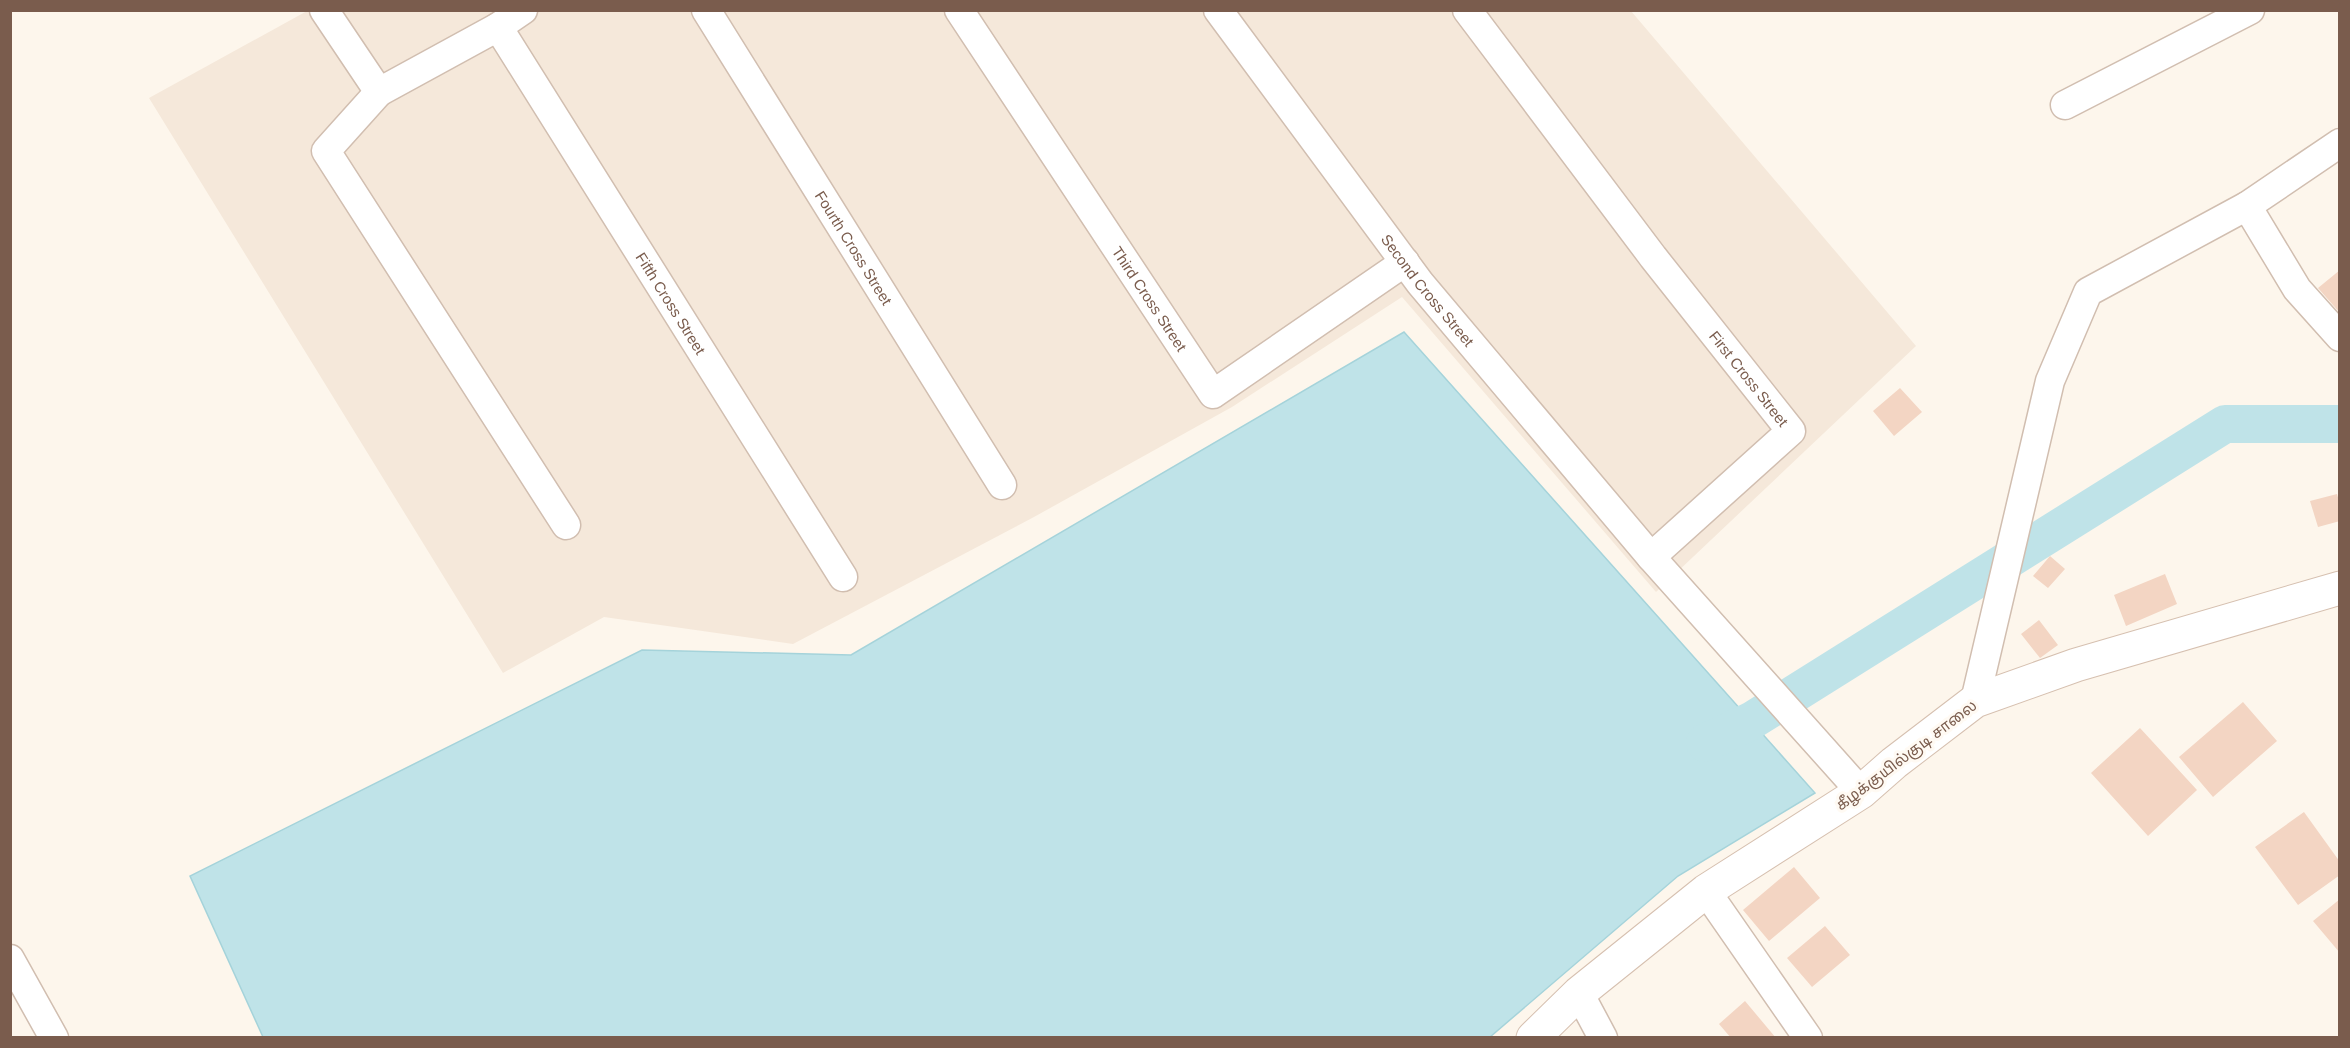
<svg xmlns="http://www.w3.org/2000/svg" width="2350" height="1048" viewBox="0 0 2350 1048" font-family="Helvetica,'Noto Sans Tamil',sans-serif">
	<rect width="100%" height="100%" fill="#fdf6ec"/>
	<path fill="#f5e8da" d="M307,11h1324l285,335 -260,246 -254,-295 -170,110 -198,110 -241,127 -189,-27 -101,56 -354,-575z"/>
	<path fill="#bfe3e8" stroke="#a5d3da" stroke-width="1.5" d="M1404,332l411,461 -137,83 -188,161h-1227l-73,-161 452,-226 209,5z"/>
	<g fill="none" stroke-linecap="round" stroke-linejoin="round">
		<path stroke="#bfe3e8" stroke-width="38" d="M1705,743l46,-22 474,-297h115"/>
	</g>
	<path fill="#f3d5c3" d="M2340,270v43l-22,-25z
		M1900,388l22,24 -28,24 -21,-25z
		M2337,494l3,10v17l-22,6 -8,-26z
		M2050,556l15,13 -17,19 -15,-12z
		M2165,574l12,30 -51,22 -12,-31z
		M2039,620l19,25 -18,13 -19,-24z
		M2243,702l34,39 -64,56 -34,-40z
		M2140,728l57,62 -49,46 -57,-63z
		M2304,812l36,50v13l-42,30 -43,-58z
		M1794,867l26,31 -51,43 -26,-31z
		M2340,899v54l-27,-32z
		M1825,926l25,29 -38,32 -25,-29z
		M1745,1001l31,37h-45l-12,-14z"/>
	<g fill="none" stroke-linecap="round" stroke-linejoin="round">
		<g stroke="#d1beb0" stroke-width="31">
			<g id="street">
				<path d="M324,10l55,82 119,-65 25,-17"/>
				<path id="s1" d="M706,10l296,475"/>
				<path id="s2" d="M959,10l254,384 192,-132"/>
				<path id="s3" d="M1218,10l202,273 231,274"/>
				<path id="s4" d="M1467,10l186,247 138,174 -140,126 210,235"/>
				<path id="s5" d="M498,27l345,550"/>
				<path d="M379,92l-53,59 240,374"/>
				<path d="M2065,105l185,-95"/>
				<path d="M2340,143l-93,63 50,83 43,48"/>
				<path d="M1975,701l75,-320 38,-89 159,-86"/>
				<path d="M1706,891l102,147"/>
				<path d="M10,959l44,79"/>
				<path d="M1579,993l24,45"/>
			</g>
		</g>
		<g stroke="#d6c0b0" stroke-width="35">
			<path id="secondary" d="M1533,1038l46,-45 127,-102 155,-99 33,-29 81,-62 101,-36 264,-77"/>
		</g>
		<use href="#street" stroke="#fff" stroke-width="28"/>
		<use href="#secondary" stroke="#fff" stroke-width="33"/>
	</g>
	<g text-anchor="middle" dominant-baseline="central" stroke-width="6" stroke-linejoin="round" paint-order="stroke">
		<g font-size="15" fill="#7a5c4d" stroke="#fffaf3">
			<text stroke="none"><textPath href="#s1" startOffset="280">Fourth Cross Street</textPath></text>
			<text stroke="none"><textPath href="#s3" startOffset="350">Second Cross Street</textPath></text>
			<text stroke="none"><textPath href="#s2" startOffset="346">Third Cross Street</textPath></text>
			<text stroke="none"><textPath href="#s5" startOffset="326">Fifth Cross Street</textPath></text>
			<text stroke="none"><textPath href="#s4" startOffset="464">First Cross Street</textPath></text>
			<text transform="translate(1906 755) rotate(-37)">கீழக்குயில்குடி சாலை</text>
		</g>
	</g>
	<rect width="2350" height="1048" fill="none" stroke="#7a5c4d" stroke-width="24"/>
</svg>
